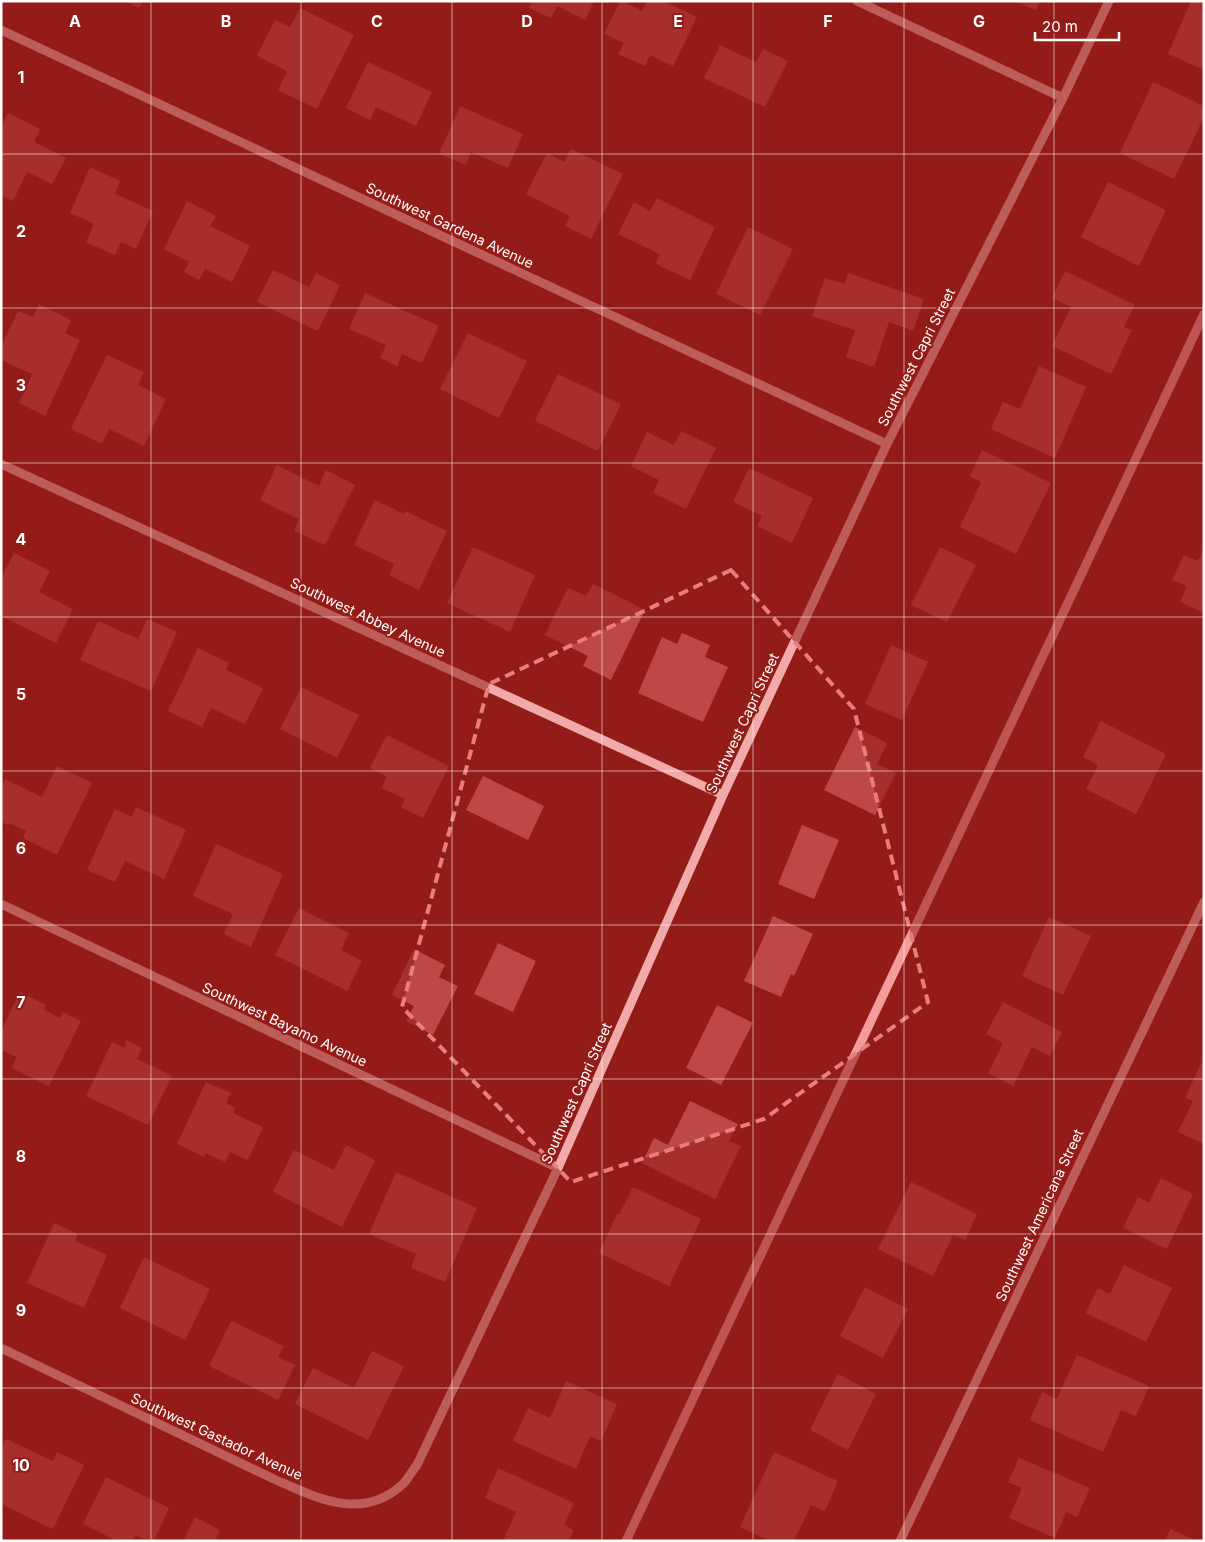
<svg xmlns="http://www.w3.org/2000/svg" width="1205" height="1542" viewBox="0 0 1205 1542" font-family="Inter,sans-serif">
	<rect width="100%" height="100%" fill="#941c18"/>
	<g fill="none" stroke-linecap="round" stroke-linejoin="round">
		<path stroke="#f39c9b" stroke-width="9" d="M626,1541l578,-1227"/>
	</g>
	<path fill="#bd4845" d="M125,1h18l-4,7z
		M532,1h62l-9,19 -28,-14 -6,12 -22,-10z
		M620,1h3l19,10 5,-10h16l34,16 -24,49 -23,-11 -5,11 -27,-12 6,-11 -20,-9z
		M1015,1h25l-4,9z
		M1191,1h13v64l-2,4 -34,-15z
		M300,8l54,27 -37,74 -39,-19 9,-19 -30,-15 18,-36 15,7z
		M720,45l36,17 7,-13 25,12 -23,46 -61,-29z
		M368,62l64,30 -16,34 -40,-19 -6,13 -24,-12z
		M1153,82l51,24v11l-30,62 -54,-26z
		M460,106l63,28 -15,34 -37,-16 -5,13 -27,-11z
		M8,113l32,16 -6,13 32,16 -14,26 -25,-12 -14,29 -12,-6v-69z
		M571,149l52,25 -32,65 -26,-13 5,-10 -44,-22 21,-41 17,9z
		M90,167l30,14 -5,13 38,17 -17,38 -15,-7 -6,13 -29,-13 8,-18 -24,-11z
		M1108,182l58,28 -27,56 -58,-29z
		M657,198l58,29 -25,53 -34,-16 4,-10 -42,-20 16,-32 16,9z
		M187,201l29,15 -6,10 40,20 -18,36 -27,-13 -6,11 -15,-8 5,-10 -25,-13z
		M748,227l45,22 -33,66 -44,-21z
		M273,270l36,17 7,-14 24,12 -22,46 -61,-29z
		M1065,271l70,34 -11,22 8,3 -21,44 -59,-28 19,-39 -19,-9z
		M848,273l76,26 -11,32 -24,-9 -15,45 -28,-10 9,-27 -43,-14 13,-38 20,6z
		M365,293l74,33 -17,37 -20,-9 -5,12 -17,-8 6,-13 -37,-16z
		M39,304l32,16 -6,13 15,7 -35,76 -26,-13 13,-29 -31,-14v-13l17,-36 15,6z
		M468,333l59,28 -28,57 -59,-29z
		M107,355l37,17 -6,13 28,14 -22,47 -35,-17 -7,15 -31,-15z
		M1039,366l47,21 -31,71 -64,-29 12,-27 17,7z
		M558,374l63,30 -23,47 -63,-30z
		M681,431l35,17 -30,61 -33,-16 6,-13 -28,-14 16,-34 27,13z
		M982,450l69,33 -35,71 -56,-27 21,-45 -11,-6z
		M277,465l42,21 7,-16 29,15 -30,60 -31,-14 5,-12 -39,-19z
		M749,468l64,30 -21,45 -35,-17 5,-10 -29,-14z
		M375,500l29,14 1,-3 42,20 -28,59 -30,-15 5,-11 -40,-19z
		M473,547l62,28 -25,57 -63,-29z
		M940,547l36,18 -29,57 -36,-17z
		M1204,547v66l-24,-11 7,-16 -15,-6 12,-25 14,6z
		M14,553l36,18 -11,21 34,17 -17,34 -55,-27v-37z
		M593,584l52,26 -34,70 -28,-14 5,-10 -43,-21 23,-47 18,8z
		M147,619l30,13 -26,59 -71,-31 18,-39 40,18z
		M682,633l28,12 -5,12 23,10 -25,55 -65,-29 24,-56 15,7z
		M891,645l37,17 -26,58 -37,-16z
		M198,648l31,15 -3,7 37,18 -18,36 -34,-16 -9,19 -34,-16z
		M301,687l58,28 -22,43 -57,-29z
		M1101,721l65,33 -30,60 -50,-25 12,-24 -15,-8z
		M855,727l32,16 -10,21 19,9 -21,42 -51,-25z
		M387,735l62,31 -26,52 -22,-11 4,-8 -23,-11 5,-11 -17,-9z
		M57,766l35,17 -35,72 -34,-17 3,-7 -17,-8 -1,2 -7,-3v-36l4,-7 37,18z
		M483,776l61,30 -16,34 -62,-30z
		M136,807l50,23 -22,49 -39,-18 -10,21 -28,-12 28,-61 17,8z
		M802,825l37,15 -25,59 -36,-15z
		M216,844l67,30 -32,73 -27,-13 9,-20 -40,-18z
		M299,908l50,25 -8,17 21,11 -15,30 -72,-36z
		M773,916l40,18 -19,42 -3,-2 -10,23 -37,-16z
		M1049,917l42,19 -28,59 -41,-19z
		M498,943l38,18 -23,51 -39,-18z
		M414,949l31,16 -6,12 19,9 -25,49 -27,-14 8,-15 -22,-11z
		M20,992l26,13 -2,5 16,8 3,-6 18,9 -32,65 -38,-18 6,-11 -16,-7v-19z
		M1003,1002l59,30 -12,24 -18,-9 -19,39 -25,-13 15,-30 -17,-9z
		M717,1005l36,18 -32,62 -35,-17z
		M126,1040l16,8 -5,11 35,17 -24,49 -62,-29 26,-54 13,6z
		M1201,1063l3,2v79l-26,-12 15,-31 -8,-3z
		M206,1082l25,11 -5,10 9,5 -2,5 30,14 -15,33 -18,-8 -5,10 -19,-9 -2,4 -27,-13z
		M690,1101l48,23 -9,17 12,5 -26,53 -73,-36 12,-25 14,7z
		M346,1145l29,15 -33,67 -69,-35 21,-42 40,20z
		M396,1172l81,36 -32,74 -34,-14 5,-14 -47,-20z
		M1161,1178l32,16 -26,55 -44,-21 15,-31 11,6z
		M911,1182l66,32 -12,26 -12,-5 -20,41 -55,-27z
		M633,1187l68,32 -32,67 -70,-33 18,-39 2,1z
		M54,1223l24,11 -3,7 32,14 -23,53 -57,-25z
		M144,1257l66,32 -25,51 -65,-32z
		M1124,1265l48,23 -26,54 -60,-29 12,-25 12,6z
		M865,1287l43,22 -25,49 -43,-22z
		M231,1321l53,25 -6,11 17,8 -17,35 -69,-34z
		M372,1351l32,15 -36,74 -73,-36 18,-36 41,20z
		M1077,1355l72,31 -13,30 -15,-6 -18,42 -73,-32 12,-28 15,7z
		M838,1374l38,20 -28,56 -38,-20z
		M566,1381l51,23 -16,37 -11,-5 -14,33 -63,-28 15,-33 22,10z
		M6,1439l47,22 4,-9 27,13 -31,64 -52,-25v-56z
		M774,1452l64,29 -13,30 -14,-6 -17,36h-24l-30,-14z
		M1019,1458l71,30 -13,29 -11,-5 -11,26 -46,-20 13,-30 -14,-6z
		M498,1468l76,35 -10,22 10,5 -5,11h-66l13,-29 -31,-14z
		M106,1477l63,31 -15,33h-6l-13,-6 -2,6h-16l-34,-17z
		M195,1517l25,13 -5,11h-32z
		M1170,1529l28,12h-33z"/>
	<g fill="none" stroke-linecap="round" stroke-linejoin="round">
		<path stroke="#f0aaa9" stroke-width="9" d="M857,1l206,97
			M1,30l886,414
			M1,464l722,331
			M1,904l557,264
			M1,1348l275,132c43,19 87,41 127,4 5,-5 9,-13 14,-19l141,-297 165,-373 164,-351 176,-346 46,-97
			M900,1541l304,-639"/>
	</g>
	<path d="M0 0H1205V1542H0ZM731,570l123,139 74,293 -164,117 -193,63 -169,-175 87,-323z" fill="#941c18" fill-opacity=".55" fill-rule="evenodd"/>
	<path fill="none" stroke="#e67e7e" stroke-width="4" stroke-dasharray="10 6" stroke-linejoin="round" d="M731,570l123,139 74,293 -164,117 -193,63 -169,-175 87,-323z"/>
	<path fill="none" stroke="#fff" stroke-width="1" stroke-opacity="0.55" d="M151,1v1540M301,1v1540M452,1v1540M602,1v1540M753,1v1540M904,1v1540M1054,1v1540M1,154h1203M1,308h1203M1,463h1203M1,617h1203M1,771h1203M1,925h1203M1,1079h1203M1,1234h1203M1,1388h1203"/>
	<g text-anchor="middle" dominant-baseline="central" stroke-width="4" stroke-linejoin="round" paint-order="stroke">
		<g font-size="14" fill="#fff" stroke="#941c18">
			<text transform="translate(450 225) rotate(25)">Southwest Gardena Avenue</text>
			<text transform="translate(916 357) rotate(-63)">Southwest Capri Street</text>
			<text transform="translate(368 617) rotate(25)">Southwest Abbey Avenue</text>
			<text transform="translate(742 723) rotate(-65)">Southwest Capri Street</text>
			<text transform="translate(285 1024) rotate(25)">Southwest Bayamo Avenue</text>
			<text transform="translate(576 1093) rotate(-66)">Southwest Capri Street</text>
			<text transform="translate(1039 1215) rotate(-65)">Southwest Americana Street</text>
			<text transform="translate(217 1436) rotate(25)">Southwest Gastador Avenue</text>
		</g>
	</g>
	<g font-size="16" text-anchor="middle" font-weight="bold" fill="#fff" stroke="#941c18" stroke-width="4" stroke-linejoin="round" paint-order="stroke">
		<text x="75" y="27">A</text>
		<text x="226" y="27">B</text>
		<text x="377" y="27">C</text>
		<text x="527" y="27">D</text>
		<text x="678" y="27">E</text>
		<text x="828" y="27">F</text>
		<text x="979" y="27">G</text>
		<text x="21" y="83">1</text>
		<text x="21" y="237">2</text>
		<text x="21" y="391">3</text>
		<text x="21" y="545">4</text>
		<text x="21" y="700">5</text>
		<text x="21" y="854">6</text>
		<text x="21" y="1008">7</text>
		<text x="21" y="1162">8</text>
		<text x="21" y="1316">9</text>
		<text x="21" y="1471">10</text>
	</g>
	<rect width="1205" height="1542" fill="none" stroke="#ffffff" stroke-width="5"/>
	<path d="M1035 32v8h84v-8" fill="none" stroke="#ffffff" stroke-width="2.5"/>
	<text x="1042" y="32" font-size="15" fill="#ffffff" stroke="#941c18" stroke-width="4" paint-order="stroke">20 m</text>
</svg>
